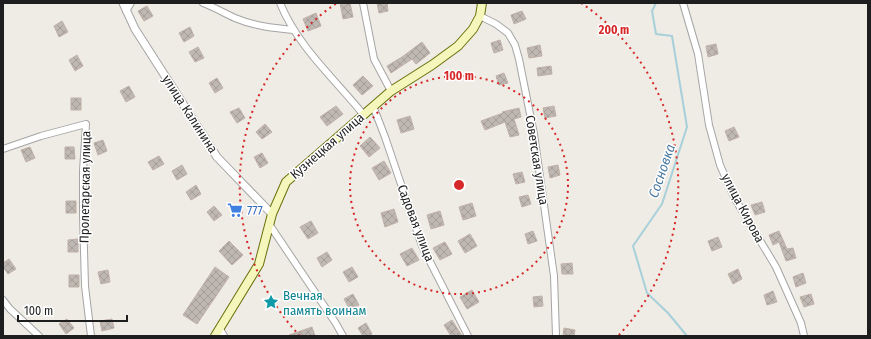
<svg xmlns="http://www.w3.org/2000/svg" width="871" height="339" viewBox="0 0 871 339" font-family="'Fira Sans Condensed',sans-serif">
	<defs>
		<pattern id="building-cross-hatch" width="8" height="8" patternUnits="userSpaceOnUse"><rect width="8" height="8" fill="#bfb7b1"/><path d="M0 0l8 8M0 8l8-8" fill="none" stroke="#a49d98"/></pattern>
	</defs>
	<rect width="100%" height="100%" fill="#efebe5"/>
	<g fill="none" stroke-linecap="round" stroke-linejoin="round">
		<path stroke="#a7d0da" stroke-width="2" d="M656,3l-4,8 4,23 16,2 15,91 -25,77 -29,42 14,47 21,20 19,23"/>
	</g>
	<path fill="url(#building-cross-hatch)" stroke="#c0b1a8" d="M340,3h10l3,14 -10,2z
		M377,3h10l1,8 -9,2z
		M147,6l6,10 -9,5 -6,-10z
		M522,11l4,8 -12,5 -3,-9z
		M316,13l5,13 -13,5 -5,-12z
		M62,21l6,11 -9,5 -5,-11z
		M190,27l4,9 -10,6 -5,-9z
		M500,40l3,10 -9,3 -3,-10z
		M422,42l8,11 -14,11 -4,-5 -21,14 -4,-7 15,-9z
		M716,44l2,10 -10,3 -2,-11z
		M540,45l2,11 -13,2 -2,-10z
		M198,47l6,11 -9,4 -6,-10z
		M77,55l6,11 -8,5 -6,-11z
		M551,66l1,8 -14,2 -1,-8z
		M504,73l4,10 -9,2 -3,-9z
		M363,76l10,10 -11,9 -9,-10z
		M217,78l6,10 -8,5 -6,-10z
		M129,86l6,11 -9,5 -6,-11z
		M71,98h10v12h-10z
		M336,106l7,8 -16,12 -7,-9z
		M554,106l2,10 -11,2 -2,-10z
		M239,108l6,10 -8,5 -7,-11z
		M519,108l2,9 -7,2 5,16 -9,2 -5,-15 -20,8 -4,-9 22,-8 -1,-1z
		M410,116l4,13 -13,4 -4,-13z
		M265,124l7,8 -10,7 -6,-7z
		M734,127l5,10 -10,4 -4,-10z
		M370,137l10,11 -11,9 -9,-11z
		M103,140l4,11 -9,4 -4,-12z
		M30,147l5,11 -9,4 -5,-12z
		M65,147h9l1,12h-10z
		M262,153l6,10 -8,5 -6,-11z
		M159,156l5,8 -11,6 -5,-8z
		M384,161l7,12 -12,7 -7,-12z
		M182,165l5,9 -10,6 -5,-9z
		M558,165l2,10 -10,3 -2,-11z
		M522,172l3,10 -9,2 -3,-10z
		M196,185l5,9 -10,6 -5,-8z
		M528,195l3,9 -9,3 -3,-10z
		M66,201h10v12h-10z
		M762,202l3,10 -10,3 -4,-10z
		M472,203l4,13 -13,4 -4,-13z
		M214,206l8,9 -8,6 -7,-9z
		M394,209l4,13 -13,5 -4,-14z
		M440,211l4,14 -13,4 -4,-14z
		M311,221l7,12 -10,6 -8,-12z
		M533,231l4,10 -9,3 -3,-10z
		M779,231l8,18 6,-1 3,10 -10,3 -7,-19 -6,3 -4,-10z
		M470,234l7,12 -12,7 -7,-12z
		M718,237l4,10 -10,4 -4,-10z
		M78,239v13h-10v-12z
		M229,241l14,14 -11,10 -13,-14z
		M445,242l7,12 -12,6 -7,-12z
		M412,248l7,12 -12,6 -7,-12z
		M327,252l5,8 -10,7 -5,-9z
		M9,259l7,10 -8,5 -5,-7v-4z
		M572,263l1,11h-11l-1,-10z
		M215,267l14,10 -32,47 -14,-9z
		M352,267l6,10 -9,5 -6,-10z
		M738,269l4,10 -9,5 -5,-10z
		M108,270l2,12 -9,2 -3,-12z
		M803,273l3,10 -10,4 -3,-10z
		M69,275h10v12h-10z
		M472,290l7,12 -12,7 -7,-12z
		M773,291l4,11 -10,3 -3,-10z
		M353,294l6,11 -9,5 -6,-11z
		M811,294l3,10 -10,3 -4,-10z
		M542,296l1,10 -9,1 -1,-10z
		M67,319l7,9 -8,6 -7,-10z
		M112,319l2,9 -12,3 -2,-10z
		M452,320l10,16h-11l-7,-11z
		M366,323l6,11 -4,2h-5l-5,-8z
		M312,327l3,9h-26v-1z
		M564,328l11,2 -1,6h-11z"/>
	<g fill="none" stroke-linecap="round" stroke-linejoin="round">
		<g stroke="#a5a5a5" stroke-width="8">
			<path id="minor" d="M203,3c11,4 21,10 32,15 19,8 38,10 58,12
				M280,3c18,44 54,75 83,111
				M363,3l11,56 17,32
				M683,3l15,51 11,71 11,40 15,34 41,68 25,56 3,13
				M126,11l5,-8
				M480,16l16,8 12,9 7,12 4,14 15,75 20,142 2,60
				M373,106l12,31 37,109 46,90
				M3,149l38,-13 45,-12 -3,47v44l2,71 6,50
				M269,224l66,98 8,14
				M3,300l7,9 29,27
				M220,329l4,7"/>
		</g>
		<g stroke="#a5a5a5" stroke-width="9">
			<path id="tertiary" d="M123,3l12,26 82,128 55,57"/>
		</g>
		<g stroke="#68700a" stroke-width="10">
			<path id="secondary" d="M215,336l44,-72 13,-50 14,-32 105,-91 41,-26 26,-19 15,-17 7,-13 2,-13"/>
		</g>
		<use href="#minor" stroke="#fff" stroke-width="6"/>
		<use href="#tertiary" stroke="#fff" stroke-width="7"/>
		<use href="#secondary" stroke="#f5f6bb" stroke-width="8"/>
	</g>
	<g fill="none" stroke="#d62828" stroke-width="2" stroke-dasharray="2 4">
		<circle cx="459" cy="185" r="109"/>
		<path d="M300 336A219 219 0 0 1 337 3M581 3A219 219 0 0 1 618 336"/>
	</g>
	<defs>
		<g id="supermarket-bare" transform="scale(1.2)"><path d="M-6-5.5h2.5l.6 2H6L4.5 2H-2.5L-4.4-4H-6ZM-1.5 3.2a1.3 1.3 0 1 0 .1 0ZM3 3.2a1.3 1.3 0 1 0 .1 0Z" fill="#3f7fe0" stroke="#fff" stroke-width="2.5" paint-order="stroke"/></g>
		<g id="sight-bare" transform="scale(1.2)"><path d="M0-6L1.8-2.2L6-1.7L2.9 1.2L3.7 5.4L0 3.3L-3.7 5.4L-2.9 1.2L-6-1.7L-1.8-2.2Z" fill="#0f9aa8" stroke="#fff" stroke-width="2.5" paint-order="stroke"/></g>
	</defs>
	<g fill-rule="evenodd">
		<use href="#supermarket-bare" x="235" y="210"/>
		<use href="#sight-bare" x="271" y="302"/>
	</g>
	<g text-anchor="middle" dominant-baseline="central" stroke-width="3" stroke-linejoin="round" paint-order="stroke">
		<g font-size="13" fill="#1e1e1e" stroke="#fff">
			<text transform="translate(190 114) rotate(57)">улица Калинина</text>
			<text transform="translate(327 146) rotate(-41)">Кузнецкая улица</text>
			<text transform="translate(537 160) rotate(81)">Советская улица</text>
			<text transform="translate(85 187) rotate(-89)">Пролетарская улица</text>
			<text transform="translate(743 208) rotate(62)">улица Кирова</text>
			<text transform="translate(416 223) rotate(69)">Садовая улица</text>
		</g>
		<g font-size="13" fill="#366cbe" stroke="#fff" text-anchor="start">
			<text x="247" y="210">777</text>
		</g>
		<g font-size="13" fill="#0d838f" stroke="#fff" text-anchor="start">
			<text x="283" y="295">Вечная<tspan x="283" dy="15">память воинам</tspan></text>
		</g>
		<g font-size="14" font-style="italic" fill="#4c7aa1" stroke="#fff">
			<text transform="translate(662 171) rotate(-71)">Сосновка</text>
		</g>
	</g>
	<circle cx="459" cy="185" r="6" fill="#d62828" stroke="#fff" stroke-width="2"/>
	<g font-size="12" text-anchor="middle" font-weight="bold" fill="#d62828" stroke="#fff" stroke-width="3" stroke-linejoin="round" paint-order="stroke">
		<text x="614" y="34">200 m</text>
		<text x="459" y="80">100 m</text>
	</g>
	<rect width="871" height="339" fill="none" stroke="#1e1e1e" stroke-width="8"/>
	<path d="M18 315v6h109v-6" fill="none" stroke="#1e1e1e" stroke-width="2"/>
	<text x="24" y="315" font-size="12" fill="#1e1e1e" stroke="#ffffff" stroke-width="3" paint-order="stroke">100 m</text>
</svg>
